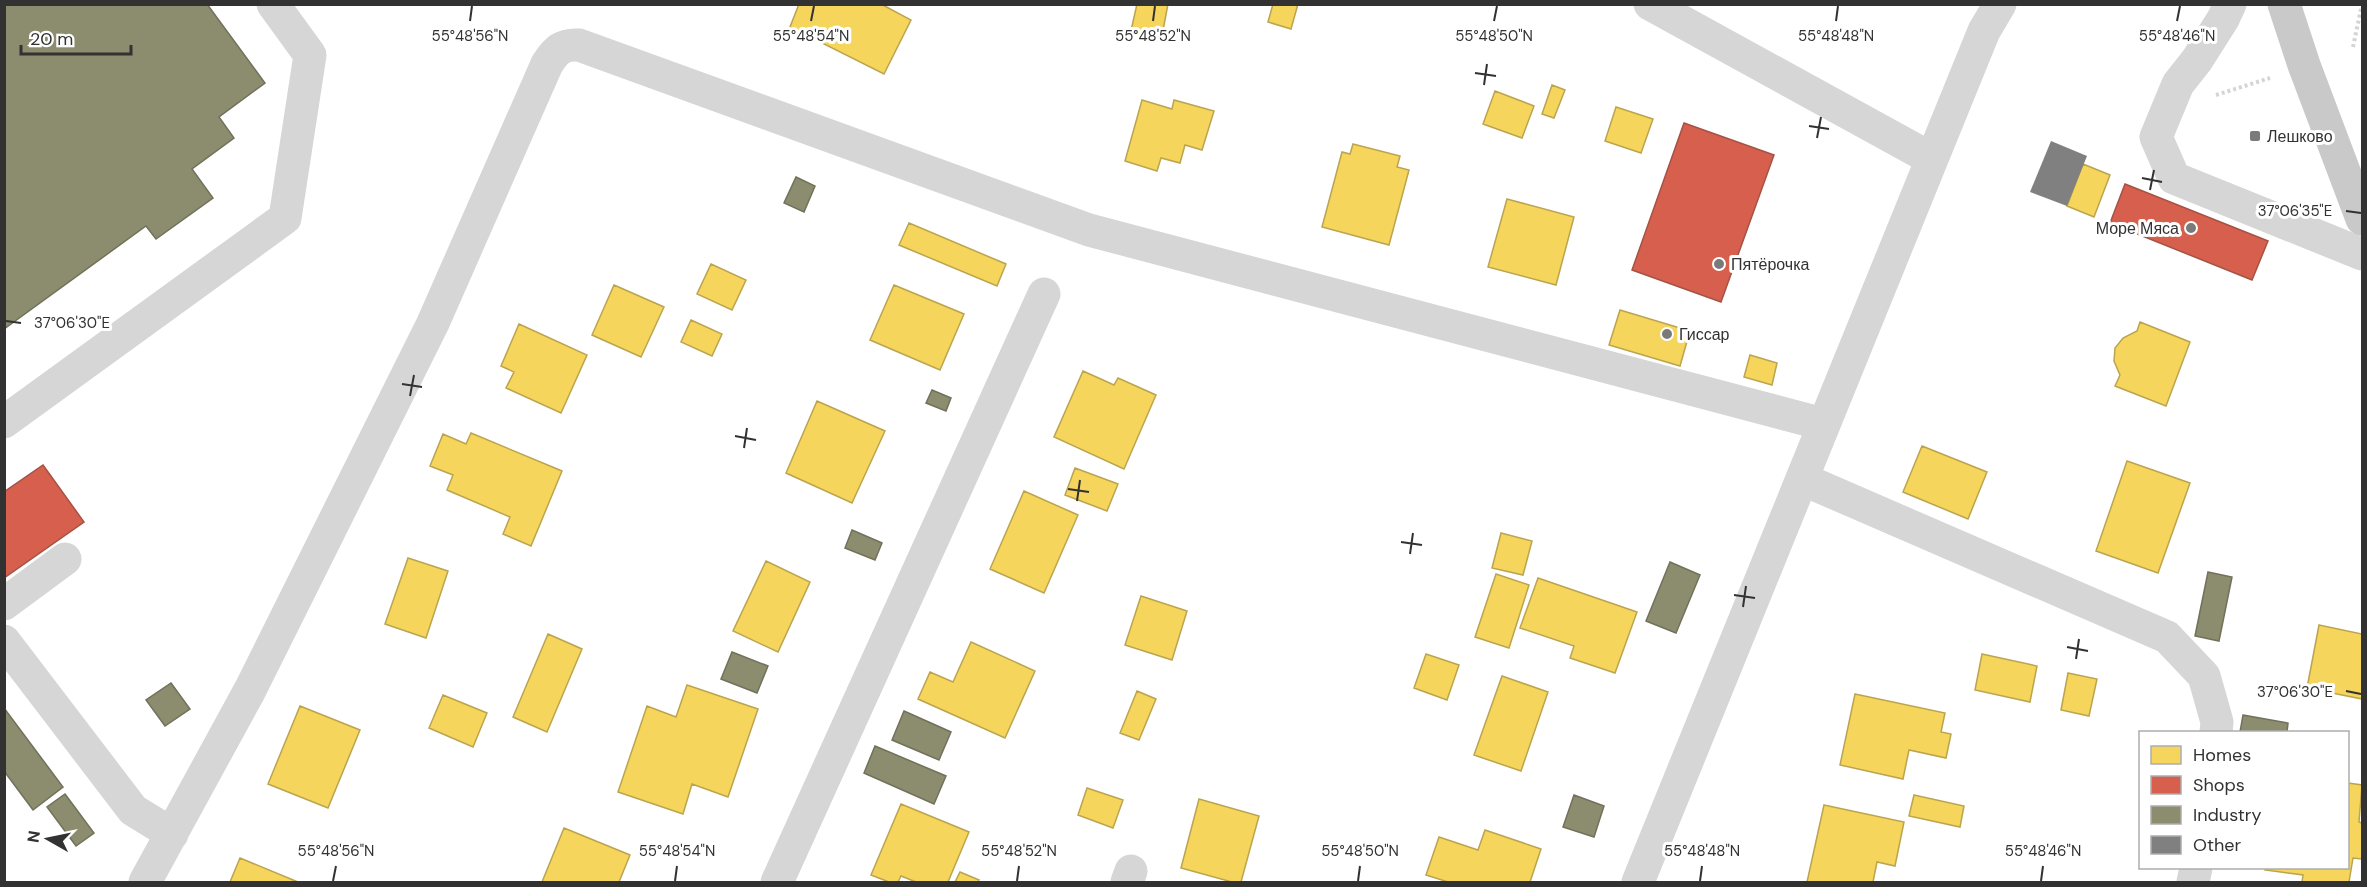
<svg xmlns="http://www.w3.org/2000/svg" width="2367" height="887" viewBox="0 0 2367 887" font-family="'DM Sans',sans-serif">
	<rect width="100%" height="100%" fill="#fff"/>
	<path fill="#f6d55c" stroke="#bba44f" stroke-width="1.5" d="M799,4h82l30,16 -27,54 -94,-47z
		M1137,4h31l-7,37 -31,-6z
		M1273,4h25l-7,25 -23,-7z
		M1552,85l13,5 -11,28 -12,-4z
		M1495,91l39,15 -12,32 -39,-14z
		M1142,100l30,9 2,-9 40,11 -12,39 -17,-5 -5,18 -19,-5 -4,13 -32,-10z
		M1616,107l37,12 -12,34 -36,-12z
		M1353,144l47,12 -3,11 12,3 -20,75 -67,-18 20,-75 8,2z
		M2083,164l27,11 -16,42 -27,-11z
		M1507,199l67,18 -18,68 -68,-18z
		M909,223l97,41 -9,22 -98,-41z
		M711,264l35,16 -14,30 -35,-16z
		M614,285l50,22 -23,50 -49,-22z
		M894,285l70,29 -24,56 -70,-30z
		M1620,310l70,21 -10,35 -71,-21z
		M691,320l31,14 -10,22 -31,-14z
		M2140,322l50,20 -24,64 -51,-20 5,-11 -6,-14 1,-13 8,-10 14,-7z
		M519,324l68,31 -26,58 -55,-25 8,-16 -13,-6z
		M1750,355l27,8 -5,22 -28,-8z
		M1083,371l31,14 4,-7 38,17 -32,74 -70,-32z
		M817,401l68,30 -33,72 -66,-30z
		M471,433l91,38 -31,75 -28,-12 7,-17 -63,-27 6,-15 -23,-9 13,-32 23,10z
		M1922,446l65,26 -19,47 -65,-27z
		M2127,461l63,22 -32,90 -62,-22z
		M1075,468l43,16 -11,27 -42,-16z
		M1024,491l54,24 -34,78 -54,-24z
		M1501,533l31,8 -9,34 -31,-7z
		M408,558l40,13 -22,67 -41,-14z
		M766,561l44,21 -32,70 -45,-21z
		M1496,574l33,11 -20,63 -34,-11z
		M1538,578l99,34 -22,61 -45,-15 4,-12 -54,-18z
		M1141,596l46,15 -15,49 -47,-15z
		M2319,625l43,9v65l-55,-11z
		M548,634l34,15 -35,83 -34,-15z
		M971,642l64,29 -30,67 -87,-39 12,-27 23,10z
		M1426,654l33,11 -12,35 -33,-12z
		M1982,654l55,12 -7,36 -55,-12z
		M2068,673l29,6 -8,37 -28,-6z
		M1502,676l46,16 -27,79 -47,-16z
		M687,685l71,24 -30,88 -36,-13 -9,30 -65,-22 29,-86 29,11z
		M1137,691l19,8 -17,41 -19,-7z
		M1855,694l90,19 -4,19 10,2 -5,24 -37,-8 -6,29 -63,-14z
		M443,695l44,18 -14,34 -44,-19z
		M300,706l60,24 -32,78 -60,-24z
		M2348,783l14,2 -3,37 3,1v36l-9,-1 -4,24h-47l1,-7 -38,-5 1,-2h82z
		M1087,788l36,12 -10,28 -35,-13z
		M1914,795l50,11 -4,21 -51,-11z
		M1199,799l60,17 -18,66h-9l-51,-14z
		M901,804l68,28 -21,50h-32l-15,-6 -3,6h-9l-18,-7z
		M1824,805l80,17 -9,44 -18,-4 -4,20h-66z
		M564,828l66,27 -11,27h-77z
		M1485,830l56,19 -11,33h-82l-22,-7 13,-38 39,13z
		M240,858l58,24h-68z
		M960,872l19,8 -1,2h-23z"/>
	<path fill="#d6604d" stroke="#a55245" stroke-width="1.5" d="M1684,123l90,32 -53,147 -89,-32z
		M2125,184l143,57 -16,39 -142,-57z
		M43,465l41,57 -80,56v-86z"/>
	<path fill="#8c8c6e" stroke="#71715c" stroke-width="1.5" d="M4,4h203l58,79 -46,34 15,21 -42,31 21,29 -57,41 -10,-13 -142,103z
		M796,177l19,9 -11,26 -20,-9z
		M932,390l19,8 -5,13 -20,-8z
		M852,530l30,13 -7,17 -30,-12z
		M1670,562l30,13 -24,58 -30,-12z
		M2208,572l24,5 -13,64 -24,-5z
		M732,652l36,14 -11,27 -36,-14z
		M171,683l19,26 -25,17 -19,-26z
		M4,708l59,79 -30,23 -29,-39z
		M904,711l47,21 -12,28 -47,-20z
		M2243,715l45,8 -1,9h-47z
		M875,746l71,30 -12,28 -70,-31z
		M65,794l29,39 -18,13 -29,-39z
		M1574,795l30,11 -10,31 -31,-10z"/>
	<path fill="#808080" d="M2051,141l36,15 -20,50 -37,-14z"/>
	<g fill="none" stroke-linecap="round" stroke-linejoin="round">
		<path stroke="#d4d4d4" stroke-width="4" stroke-dasharray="3 3" stroke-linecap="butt" d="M2353,47l9,-43
			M2216,95l54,-17"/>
		<path stroke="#d6d6d6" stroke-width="33" d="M1650,4l282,155
			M2230,4l-7,15 -26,41 -19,24 -22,53 18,41 188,76
			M4,422l281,-204 25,-163 -37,-51
			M1802,479l365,158 37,39 13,46 -1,10
			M4,604l61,-45
			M4,641l129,169 39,24
			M145,882l105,-192 183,-367 114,-259c9,-14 15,-20 32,-19l510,185 734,194
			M777,882l267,-588
			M1127,882l4,-11
			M1638,882l346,-851 16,-27
			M2193,882l3,-14"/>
		<path stroke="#c9c9c9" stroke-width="33" d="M2284,4l20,61 58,154"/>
	</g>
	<path fill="none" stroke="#323232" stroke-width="2" d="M470,21l2,-15M811,21l3,-15M1153,21l2,-15M1494,21l3,-15M1836,21l2,-15M2177,21l3,-15M1475,73l21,3M1484,85l3,-21M1809,126l20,3M1817,138l4,-21M2142,178l20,4M2150,190l4,-20M2346,211l15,2M6,321l15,2M402,384l20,3M410,396l4,-21M735,436l21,4M744,448l3,-20M1068,489l21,3M1077,501l3,-21M1401,542l21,3M1410,554l3,-21M1734,595l21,3M1743,607l3,-21M2067,647l21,4M2076,659l3,-20M2346,691l15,3M333,881l3,-15M675,881l2,-15M1017,881l2,-15M1358,881l2,-15M1700,881l2,-15M2041,881l2,-15"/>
	<g fill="#7a7a7a" stroke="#fff" stroke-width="2">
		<rect x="2249" y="130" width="12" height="12" rx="3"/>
		<circle cx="2191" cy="228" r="6"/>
		<circle cx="1719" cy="264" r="6"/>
		<circle cx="1667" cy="334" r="6"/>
	</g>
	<g text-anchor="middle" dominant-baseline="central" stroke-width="6" stroke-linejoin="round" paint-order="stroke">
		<g font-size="16" fill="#323232" stroke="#fff" text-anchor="start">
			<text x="2267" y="136">Лешково</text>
			<text x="2179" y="228" text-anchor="end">Море Мяса</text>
			<text x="1731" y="264">Пятёрочка</text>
			<text x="1679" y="334">Гиссар</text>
		</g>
	</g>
	<g font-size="15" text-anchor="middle" fill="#323232" stroke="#fff" stroke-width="6" stroke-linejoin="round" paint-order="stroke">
		<text x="470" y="41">55°48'56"N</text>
		<text x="811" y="41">55°48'54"N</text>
		<text x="1494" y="41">55°48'50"N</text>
		<text x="1836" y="41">55°48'48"N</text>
		<text x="2177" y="41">55°48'46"N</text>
		<text x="1153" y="41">55°48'52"N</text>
		<text x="2295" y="216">37°06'35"E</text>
		<text x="72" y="328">37°06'30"E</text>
		<text x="2295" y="697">37°06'30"E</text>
		<text x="336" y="856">55°48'56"N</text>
		<text x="677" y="856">55°48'54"N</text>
		<text x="1019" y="856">55°48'52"N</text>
		<text x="1360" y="856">55°48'50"N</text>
		<text x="1702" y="856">55°48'48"N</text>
		<text x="2043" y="856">55°48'46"N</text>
	</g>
	<rect width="2367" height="887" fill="none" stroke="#323232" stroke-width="12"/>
	<rect x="2139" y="731" width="210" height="138" fill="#ffffff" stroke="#adadad" stroke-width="1.5"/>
	<rect x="2151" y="746" width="30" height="18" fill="#f6d55c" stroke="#adadad" stroke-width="1.5"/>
	<text x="2193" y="761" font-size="18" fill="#323232">Homes</text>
	<rect x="2151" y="776" width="30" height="18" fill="#d6604d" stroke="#adadad" stroke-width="1.5"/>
	<text x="2193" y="791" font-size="18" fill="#323232">Shops</text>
	<rect x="2151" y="806" width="30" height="18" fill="#8c8c6e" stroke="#adadad" stroke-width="1.5"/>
	<text x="2193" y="821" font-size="18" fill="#323232">Industry</text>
	<rect x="2151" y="836" width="30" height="18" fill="#808080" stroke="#adadad" stroke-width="1.5"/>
	<text x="2193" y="851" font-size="18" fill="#323232">Other</text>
	<g transform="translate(48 839) rotate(279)" stroke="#ffffff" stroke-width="4.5" paint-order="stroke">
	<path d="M0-4.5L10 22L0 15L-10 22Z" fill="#323232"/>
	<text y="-9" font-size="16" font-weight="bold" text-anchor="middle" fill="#323232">N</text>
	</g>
	<path d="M21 45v9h110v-9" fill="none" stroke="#323232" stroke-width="3"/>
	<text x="30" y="45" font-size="18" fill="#323232" stroke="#ffffff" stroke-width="4.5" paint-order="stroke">20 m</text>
</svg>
